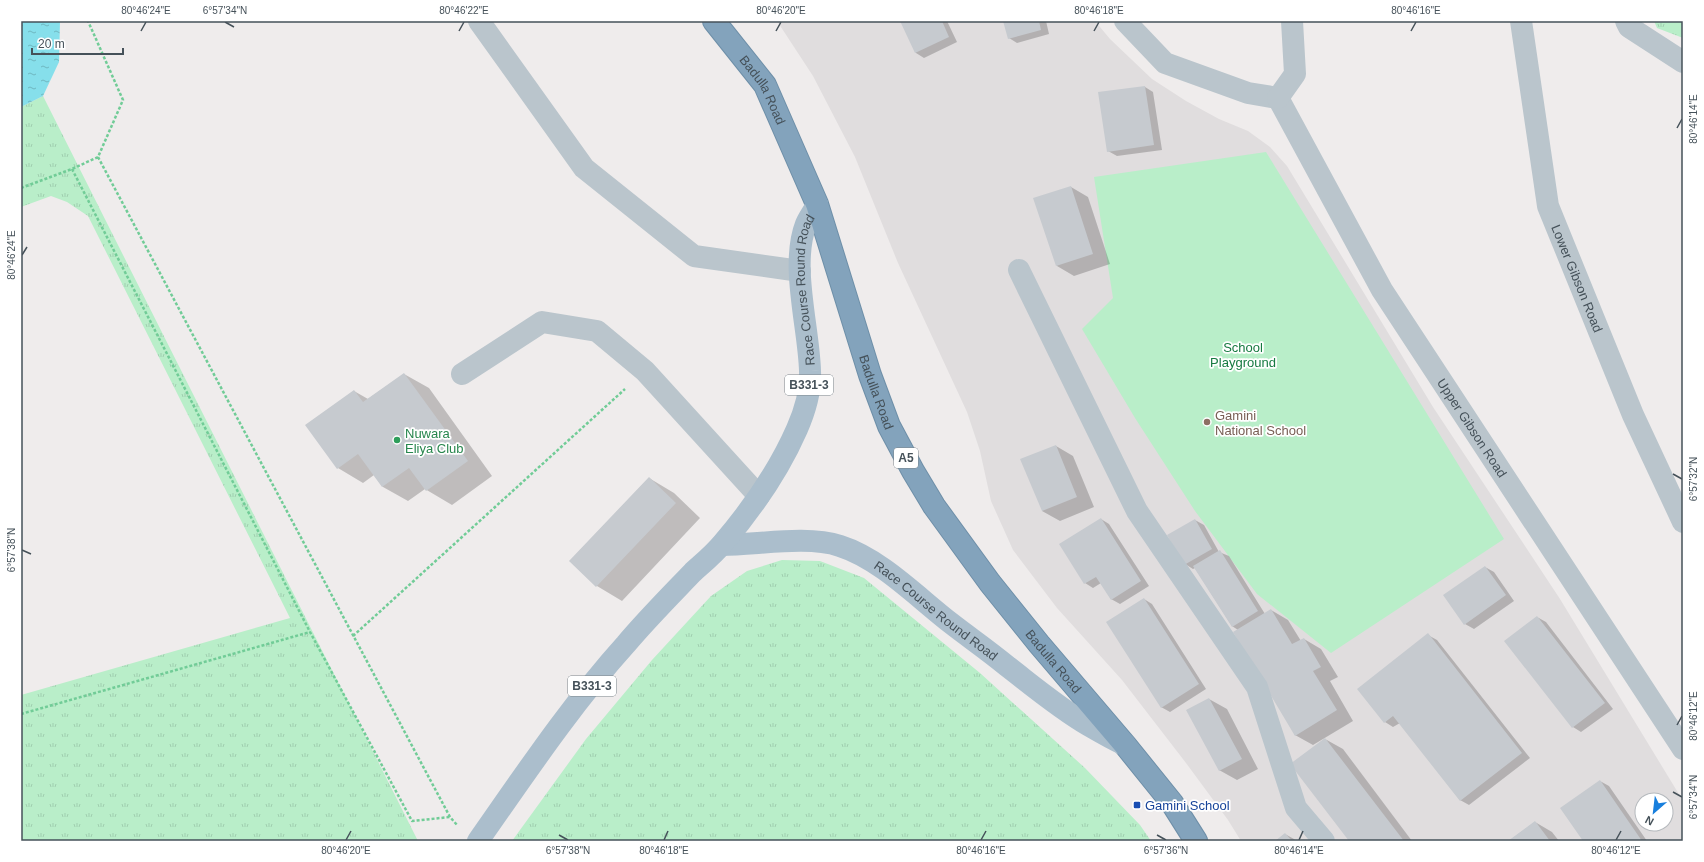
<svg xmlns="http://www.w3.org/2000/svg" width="1704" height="862" viewBox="0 0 1704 862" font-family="Helvetica,sans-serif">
	<defs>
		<pattern id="grass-tufts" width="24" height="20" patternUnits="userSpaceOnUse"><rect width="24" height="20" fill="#b9eec9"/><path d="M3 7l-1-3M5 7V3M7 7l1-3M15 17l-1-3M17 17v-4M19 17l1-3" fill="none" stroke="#a0ceaf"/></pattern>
		<pattern id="water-ripples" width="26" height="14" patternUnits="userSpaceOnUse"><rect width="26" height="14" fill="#86dfeb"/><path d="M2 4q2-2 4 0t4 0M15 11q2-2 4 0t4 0" fill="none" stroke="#6fb7c1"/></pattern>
	</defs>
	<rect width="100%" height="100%" fill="#efecec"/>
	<path fill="#e0ddde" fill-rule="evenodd" d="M777,21h318l15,18 42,40 34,22 33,18 29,12 22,16 17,19 146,241 127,192 117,192 6,10v40h-442l-13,-21 -42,-57 -64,-83 -65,-72 -44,-58 -22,-49 -11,-50 -13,-39 -69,-149 -43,-106 -42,-81zM1642,800h24v24h-24z"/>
	<path fill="url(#grass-tufts)" d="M1654,21h29v17l-26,-10z
		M43,96l375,745h-397v-146l269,-77 -202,-402 -21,-14 -16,-6 -30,11v-100z
		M782,560l38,1 44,17 116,95 105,95 55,57 11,16h-639l74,-102 66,-79 59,-64 36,-25z"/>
	<path fill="#b9eec9" d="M1266,152l238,387 -173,114 -74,-59 -62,-83 -60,-93 -53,-89 31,-31 -19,-121z"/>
	<path fill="url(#water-ripples)" d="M21,21h39l-1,41 -16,34 -22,11z"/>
	<path fill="#0003" d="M901,21h46l10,21 -33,16 -8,-5z
		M1004,21h42l3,13 -32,9 -8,-5z
		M1145,87l8,5 9,58 -45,6 -9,-5z
		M1071,187l17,10 22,67 -36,12 -17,-10z
		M404,374l25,14 63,88 -40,29 -27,-16 -17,12 -25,-14 -9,-12 -11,8 -25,-15 16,-77 14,8z
		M1056,446l17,10 21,51 -34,14 -18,-10z
		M649,478l25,15 26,25 -78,83 -25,-15 -27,-25z
		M1101,519l8,5 40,62 -29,18 -9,-5 -10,-16 -8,5 -8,-5z
		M1195,520l9,5 15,27 10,4 36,58 6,-4 17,10 13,21 3,-2 17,10 17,28 -8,4 23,40 -40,24 -18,-10 -57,-105 -6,-4 -37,-58 -2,1 -8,-5z
		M1485,567l9,5 20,29 -40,28 -9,-5z
		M1144,599l8,5 54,85 -36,23 -9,-5z
		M1537,617l9,5 67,87 -32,23 -8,-5 -67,-86z
		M1428,635l9,5 93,118 -61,47 -9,-5 -60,-77 -7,4 -8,-5z
		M1209,699l18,10 31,60 -21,11 -18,-10z
		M1325,739l18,10 69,92h-62z
		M1600,781l9,5 38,55h-63z
		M1535,822l17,10 7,9h-50z
		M1285,834l9,5 2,2h-20z"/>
	<path fill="#c6cacf" d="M900,21h42l7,16 -34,16z
		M1003,21h36l2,9 -33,9z
		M1145,86l9,59 -47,7 -9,-60z
		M1071,186l22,68 -37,12 -23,-68z
		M404,373l64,88 -42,30 -17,-23 -27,19 -24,-33 -21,15 -32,-44 49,-35 9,12z
		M1056,445l21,52 -35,14 -22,-52z
		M649,477l27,26 -80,84 -27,-26z
		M1101,518l40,63 -30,19 -15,-23 -12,7 -25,-40z
		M1195,519l17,30 -28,16 -17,-30z
		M1220,550l38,61 -26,16 -39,-61z
		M1485,566l21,29 -42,30 -21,-30z
		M1144,598l55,86 -38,24 -55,-86z
		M1271,609l21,35 12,-6 17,29 -8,4 24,39 -42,26 -62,-104z
		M1537,616l68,87 -33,25 -68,-87z
		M1428,633l94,120 -62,48 -67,-85 -9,7 -27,-34z
		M1209,698l33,61 -23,12 -33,-61z
		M1325,738l79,103h-55l-59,-77z
		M1600,780l42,61h-59l-23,-33z
		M1535,821l15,20h-42z
		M1285,833l7,8h-17z"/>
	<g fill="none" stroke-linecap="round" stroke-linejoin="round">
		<g stroke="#6e8fa8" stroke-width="24">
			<g id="highway">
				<path id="s5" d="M714,21l51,64 52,119 53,171 19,51 24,45 21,35 56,77 49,61 87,102 46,57 24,38"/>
			</g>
		</g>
		<path stroke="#71cc97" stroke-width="2.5" stroke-dasharray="3 2" stroke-linecap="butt" d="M98,157l352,660 7,8
			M72,169l238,463 102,189 38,-4
			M21,188l51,-19 26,-12 25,-57 -35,-79
			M353,636l272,-247
			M21,714l289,-82"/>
		<g stroke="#bac5cc" stroke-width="22">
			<path d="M479,21l105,147 110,88 106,15"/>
			<path d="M1125,21l40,42 83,30 30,5"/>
			<path id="s1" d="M1521,21l27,185 85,209 50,107"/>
			<path d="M1626,21l3,6 54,35"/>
			<path id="s2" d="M1278,98l104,192 301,459"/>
			<path d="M1278,98l17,-24 -3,-53"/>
			<path d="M1019,270l118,241 120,176 39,121 28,33"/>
			<path d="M462,374l80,-52 55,9 48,40 114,125"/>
		</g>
		<g stroke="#abbecc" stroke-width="22">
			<path id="s3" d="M722,545c35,0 85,-10 118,1 41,13 78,52 112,78 18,14 37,27 55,42 26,20 52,42 81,59 12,7 24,14 37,20"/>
			<path id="s4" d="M478,841c47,-67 93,-136 148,-197 21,-25 44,-48 67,-72 10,-9 21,-18 30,-29 29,-34 56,-73 74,-114 8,-18 14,-38 13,-58 -1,-43 -20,-106 -4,-147 3,-7 8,-13 11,-20"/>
		</g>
		<use href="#highway" stroke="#83a3bc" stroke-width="22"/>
	</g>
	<path fill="none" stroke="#455159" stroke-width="1.5" d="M225,22l9,5M141,31l5,-9M459,31l5,-9M776,31l5,-9M1094,31l5,-9M1411,31l5,-9M1677,128l5,-9M22,255l5,-8M1673,474l9,5M22,550l9,4M1677,725l5,-9M1673,792l9,5M559,835l9,5M1157,835l9,5M346,840l5,-9M664,840l4,-9M981,840l5,-9M1299,840l4,-9M1616,840l5,-9"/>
	<circle fill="#8d6e63" stroke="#fff" stroke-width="1.5" cx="1207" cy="422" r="4"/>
	<circle fill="#2e9e5b" stroke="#fff" stroke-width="1.5" cx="397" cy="440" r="4"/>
	<rect fill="#1a4fb4" stroke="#fff" stroke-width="1.5" x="1133" y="801" width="8" height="8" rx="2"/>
	<g text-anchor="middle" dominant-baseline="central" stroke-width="3.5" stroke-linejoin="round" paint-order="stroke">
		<g fill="#fff" stroke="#7d858b" stroke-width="1">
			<rect x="785" y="375" width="48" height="20" rx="3"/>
			<rect x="894" y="448" width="24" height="20" rx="3"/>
			<rect x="568" y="676" width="48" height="20" rx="3"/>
		</g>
		<g font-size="12" font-weight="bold" fill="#455159">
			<text x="809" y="385">B331-3</text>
			<text x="906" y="458">A5</text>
			<text x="592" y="686">B331-3</text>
		</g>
		<g font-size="13" fill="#455159" stroke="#fff">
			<text stroke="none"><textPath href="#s5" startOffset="85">Badulla Road</textPath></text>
			<text stroke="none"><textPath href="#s1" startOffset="265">Lower Gibson Road</textPath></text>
			<text stroke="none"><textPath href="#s4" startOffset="665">Race Course Round Road</textPath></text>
			<text stroke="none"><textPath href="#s5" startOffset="409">Badulla Road</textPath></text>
			<text stroke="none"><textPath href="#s2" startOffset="383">Upper Gibson Road</textPath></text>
			<text stroke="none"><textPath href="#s3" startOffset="235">Race Course Round Road</textPath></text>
			<text stroke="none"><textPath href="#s5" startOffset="733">Badulla Road</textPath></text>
		</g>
		<g font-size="13" fill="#167a40" stroke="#fff">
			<text x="1243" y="347">School<tspan x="1243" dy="15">Playground</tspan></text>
		</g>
		<g font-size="13" fill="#785e54" stroke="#fff" text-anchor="start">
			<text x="1215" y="415">Gamini<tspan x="1215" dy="15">National School</tspan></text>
		</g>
		<g font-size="13" fill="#27864d" stroke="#fff" text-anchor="start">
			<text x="405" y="433">Nuwara<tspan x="405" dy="15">Eliya Club</tspan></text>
		</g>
		<g font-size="13" fill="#164399" stroke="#fff" text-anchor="start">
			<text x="1145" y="805">Gamini School</text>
		</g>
	</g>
	<rect width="1704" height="862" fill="none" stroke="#ffffff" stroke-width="44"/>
	<g transform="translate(1654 812) rotate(208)"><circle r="19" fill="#ffffff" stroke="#b5b9bd"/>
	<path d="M0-3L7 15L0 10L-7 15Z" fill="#187fdd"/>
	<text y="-6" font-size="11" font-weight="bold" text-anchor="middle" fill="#455159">N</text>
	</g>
	<path d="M32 48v6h91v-6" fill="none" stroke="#455159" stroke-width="2"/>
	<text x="38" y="48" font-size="12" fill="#455159" stroke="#ffffff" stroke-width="3" paint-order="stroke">20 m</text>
	<rect x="22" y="22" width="1660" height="818" fill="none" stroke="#455159" stroke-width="1.5"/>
	<g font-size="10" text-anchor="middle" fill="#455159">
		<text x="146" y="14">80°46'24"E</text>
		<text x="225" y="14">6°57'34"N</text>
		<text x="464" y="14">80°46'22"E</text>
		<text x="781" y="14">80°46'20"E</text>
		<text x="1099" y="14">80°46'18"E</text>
		<text x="1416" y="14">80°46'16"E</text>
		<text transform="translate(1693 119) rotate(-90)" y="4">80°46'14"E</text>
		<text transform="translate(11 255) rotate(-90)" y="4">80°46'24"E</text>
		<text transform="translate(1693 479) rotate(-90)" y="4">6°57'32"N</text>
		<text transform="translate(11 550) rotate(-90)" y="4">6°57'38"N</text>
		<text transform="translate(1693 716) rotate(-90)" y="4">80°46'12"E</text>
		<text transform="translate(1693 797) rotate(-90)" y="4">6°57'34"N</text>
		<text x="346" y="854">80°46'20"E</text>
		<text x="568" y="854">6°57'38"N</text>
		<text x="664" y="854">80°46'18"E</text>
		<text x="981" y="854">80°46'16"E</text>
		<text x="1166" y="854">6°57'36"N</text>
		<text x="1299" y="854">80°46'14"E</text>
		<text x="1616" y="854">80°46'12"E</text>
	</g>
</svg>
